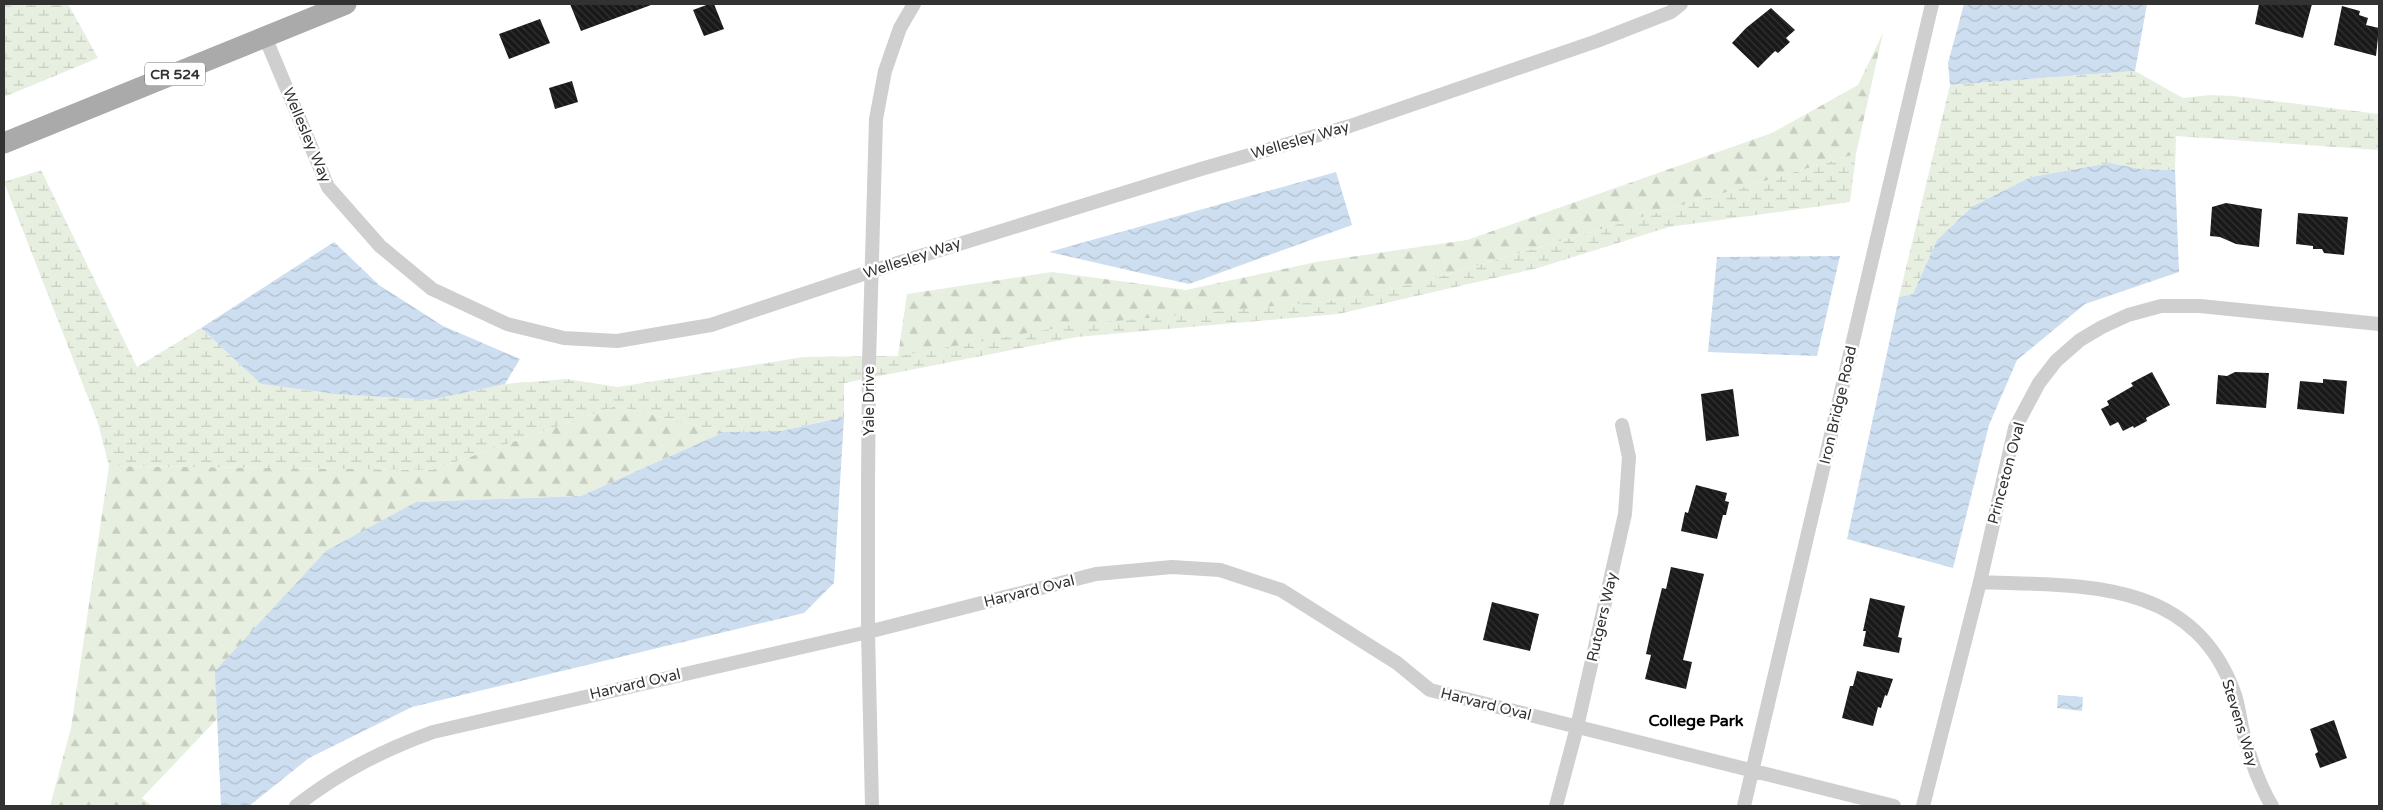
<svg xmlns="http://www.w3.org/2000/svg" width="2383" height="810" viewBox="0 0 2383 810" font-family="'Varela Round',sans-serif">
	<defs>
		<pattern id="forest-firs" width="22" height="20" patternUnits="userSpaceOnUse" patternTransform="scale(1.25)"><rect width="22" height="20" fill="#e7efe0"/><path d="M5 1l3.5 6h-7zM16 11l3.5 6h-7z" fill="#c7cdc1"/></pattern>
		<pattern id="wetland-marsh" width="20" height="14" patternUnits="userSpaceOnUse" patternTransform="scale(1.25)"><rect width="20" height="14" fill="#e7efe0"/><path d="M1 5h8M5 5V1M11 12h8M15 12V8" fill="none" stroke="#c7cdc1"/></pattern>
		<pattern id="water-waves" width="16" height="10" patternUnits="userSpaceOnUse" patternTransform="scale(1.25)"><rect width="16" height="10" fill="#ccdeef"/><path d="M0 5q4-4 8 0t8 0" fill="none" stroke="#b0bfcd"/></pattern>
		<pattern id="building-back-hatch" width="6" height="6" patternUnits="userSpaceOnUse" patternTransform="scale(1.25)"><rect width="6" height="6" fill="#191919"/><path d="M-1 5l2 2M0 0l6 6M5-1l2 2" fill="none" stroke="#323232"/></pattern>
	</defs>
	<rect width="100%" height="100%" fill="#fff"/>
	<path fill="url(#forest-firs)" d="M1883,33l-27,121 -438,129 -81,17 -121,12 -318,44 9,-62 145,-22 134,18 130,-28 151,-22 305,-107 86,-48z
		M616,406l108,26 -143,64 -165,6 -200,169 1,48 -75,79 10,8h-102l21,-78 38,-262 323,4z"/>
	<path fill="url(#wetland-marsh)" d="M4,4h64l30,54 -94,39z
		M2135,71l48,27 27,-3 23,1 146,18v36l-203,-14 -1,34 -34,-1 -31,-6 -79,14 -58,29 -36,34 -24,54 -14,3 51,-212z
		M1856,154l-6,48 -181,25 -131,41 -200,46 -261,23 -233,46v34l-63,14 -57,1 -108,-26 -184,64 -323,-4 -11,-43 -94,-241 37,-12 96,197 64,-39 60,56 74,10 96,6 74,-16 61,-5 52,8 185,-30 95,-1 175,-31 264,-25 81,-17z"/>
	<path fill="url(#water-waves)" d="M1964,4h183l-12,67 -185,14 -2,-22z
		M2110,163l31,6 34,1 4,102 -94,32 -68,56 -28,65 -36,143 -106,-29 52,-242 14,-3 24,-54 36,-34 58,-29z
		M1336,172l16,53 -163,59 -140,-32z
		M334,242l45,43 64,41 77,33 -15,25 -74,16 -96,-6 -74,-10 -60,-56z
		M1840,256l-23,100 -109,-4 9,-95z
		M844,417l-10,166 -30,30 -392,94 -103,51 -60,48h-28l-6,-135 111,-120 90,-49 165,-6 143,-64 57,-1z
		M2058,695l25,2 -1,14 -25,-3z"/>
	<path fill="url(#building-back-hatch)" d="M570,4h80l1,1 -70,26z
		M709,4h5l10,25 -20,7 -11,-26z
		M2259,4h53l-9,34 -48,-14z
		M2342,6l18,5 -1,4 9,3 -2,7 13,3 -3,28 -42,-11z
		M1771,8l24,22 -9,8 4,4 -12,11 -3,-2 -17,17 -26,-25 14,-15z
		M540,19l10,24 -41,16 -10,-25z
		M572,81l6,21 -23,7 -6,-21z
		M2226,203l36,6 -3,38 -23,-3 -16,-7 -10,-1 2,-29z
		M2298,213l50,4 -4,38 -20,-2 -2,-4h-9v-3l-17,-2z
		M2152,372l18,33 -24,13 1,3 -13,7 -1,-2 -10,5 -5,-9 -8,4 -9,-17 8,-4 -2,-4 26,-15 -2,-3z
		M2235,372l34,1 -3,35 -50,-4 2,-29 9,1z
		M2323,379l24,2 -3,33 -47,-5 3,-28 23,2z
		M1733,389l6,47 -33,5 -5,-47z
		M1696,485l31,8 -2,8 4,1 -3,13h-3l-6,24 -36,-8 4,-19 3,1z
		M1671,567l33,7 -21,86 9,2 -6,27 -41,-10 6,-24 -5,-1 5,-22 11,-44 4,1z
		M1870,598l35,8 -7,31 4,1 -3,15 -36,-7 3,-15h-3z
		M1492,602l47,12 -9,37 -47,-11z
		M1857,671l36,8 -6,17 -2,-1 -4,13 -3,-1 -5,19 -31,-8 8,-32h3z
		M2334,720l13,38 -27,10 -5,-14 3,-2 -8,-23z"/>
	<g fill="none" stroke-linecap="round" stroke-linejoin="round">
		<path stroke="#cfcfcf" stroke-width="14" d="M265,37l63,150 52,59 52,43 75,35 57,14 53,3 94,-16 161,-54 329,-102 149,-43 247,-85 74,-29 10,-8
			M1980,582c101,4 214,-5 255,113 4,12 5,25 8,37 7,26 15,51 29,74
			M296,806c44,-34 85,-55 137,-74l435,-100 228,-58 76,-7 48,3 61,20 116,73 33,27 464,116
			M872,806l-4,-174v-146l1,-123 7,-244 9,-48 15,-43 14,-24
			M1556,806l21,-79 48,-213 4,-57 -7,-32
			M1744,806l188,-802
			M1923,806l57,-224 35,-154 24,-45 17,-22 24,-21 22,-13 26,-12 33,-9h39l179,18"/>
		<path stroke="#aaa" stroke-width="21" d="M4,143l342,-139"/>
	</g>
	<g text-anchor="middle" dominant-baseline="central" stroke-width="5" stroke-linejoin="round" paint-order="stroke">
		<rect fill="#fff" stroke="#707070" stroke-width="1" x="145" y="62.5" width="60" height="23" rx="4"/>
		<g font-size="14" font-weight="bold" fill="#323232">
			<text x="175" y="74">CR 524</text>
		</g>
		<g font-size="15" fill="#323232" stroke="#fff">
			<text transform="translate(307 135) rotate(67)">Wellesley Way</text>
			<text transform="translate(1300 140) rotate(-16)">Wellesley Way</text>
			<text transform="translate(912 258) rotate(-18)">Wellesley Way</text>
			<text transform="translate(869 401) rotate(-90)">Yale Drive</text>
			<text transform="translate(1838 405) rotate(-77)">Iron Bridge Road</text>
			<text transform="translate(2006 473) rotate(-75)">Princeton Oval</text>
			<text transform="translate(1029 591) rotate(-14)">Harvard Oval</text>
			<text transform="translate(1602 617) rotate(-77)">Rutgers Way</text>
			<text transform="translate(635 684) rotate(-13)">Harvard Oval</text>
			<text transform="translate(1486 704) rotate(14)">Harvard Oval</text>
			<text transform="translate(2240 723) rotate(73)">Stevens Way</text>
		</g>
		<g font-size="16" font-weight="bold" fill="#000" stroke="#fff">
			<text x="1696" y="721">College Park</text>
		</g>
	</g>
	<rect width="2383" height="810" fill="none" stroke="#323232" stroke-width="10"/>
</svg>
